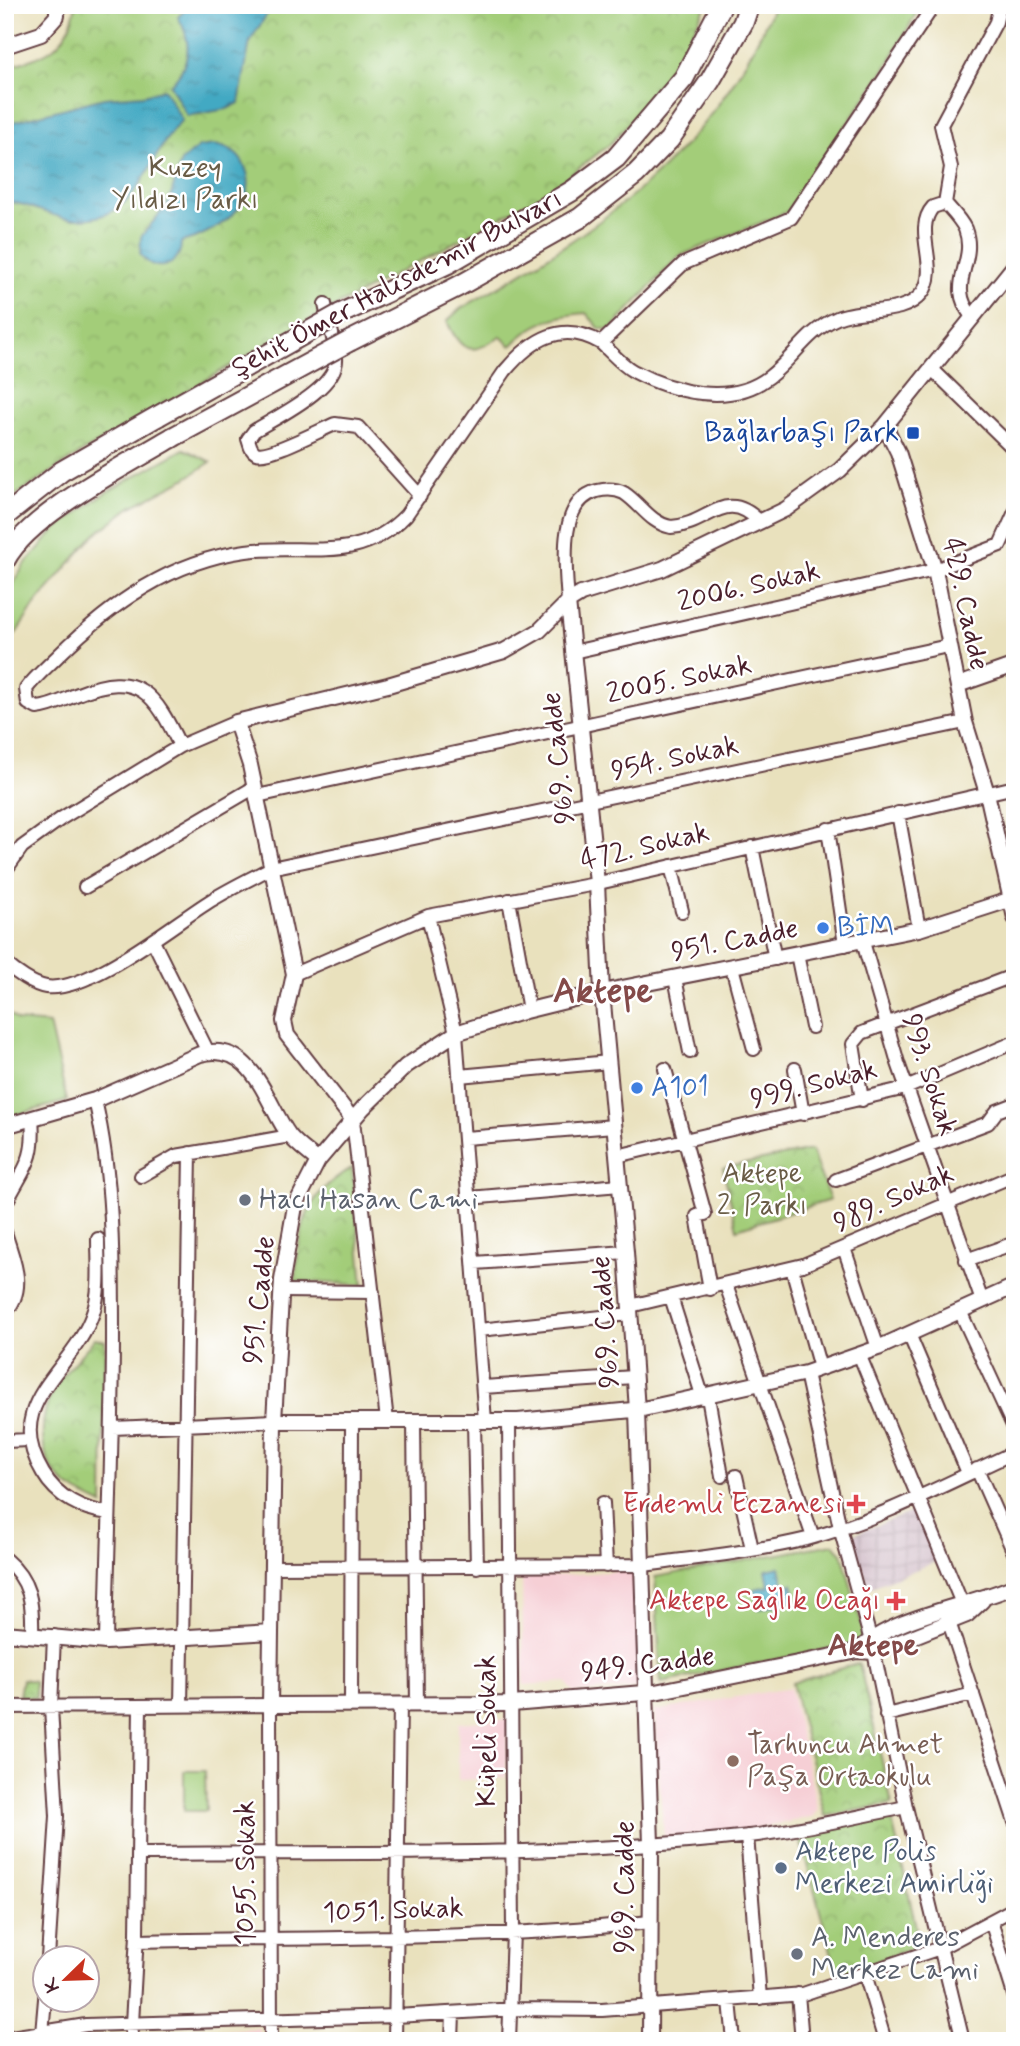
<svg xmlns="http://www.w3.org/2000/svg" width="1020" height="2046" viewBox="0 0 1020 2046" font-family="Mynerve,sans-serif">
	<defs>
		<pattern id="industrial-grid" width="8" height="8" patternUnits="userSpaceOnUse" patternTransform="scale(1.75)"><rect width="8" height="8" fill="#d1bdc8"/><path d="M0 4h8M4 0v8" fill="none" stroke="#b5a2ac"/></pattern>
		<pattern id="park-crowns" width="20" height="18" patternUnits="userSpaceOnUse" patternTransform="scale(1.75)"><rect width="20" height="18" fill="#a3cd79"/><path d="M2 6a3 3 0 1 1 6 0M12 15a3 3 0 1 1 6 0" fill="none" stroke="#8eb069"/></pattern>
		<pattern id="water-ripples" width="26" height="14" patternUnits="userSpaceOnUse" patternTransform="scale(1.75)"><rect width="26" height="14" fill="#43a9c3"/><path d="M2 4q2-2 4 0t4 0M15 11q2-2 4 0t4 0" fill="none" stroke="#3a899f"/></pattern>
	</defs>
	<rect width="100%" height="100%" fill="#fff"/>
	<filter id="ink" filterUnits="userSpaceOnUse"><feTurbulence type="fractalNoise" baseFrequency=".0143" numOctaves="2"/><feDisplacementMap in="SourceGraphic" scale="14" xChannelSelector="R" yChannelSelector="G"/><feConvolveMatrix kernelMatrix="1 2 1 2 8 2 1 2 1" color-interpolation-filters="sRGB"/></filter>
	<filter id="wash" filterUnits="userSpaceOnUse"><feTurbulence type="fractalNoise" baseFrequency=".00686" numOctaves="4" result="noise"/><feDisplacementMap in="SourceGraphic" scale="28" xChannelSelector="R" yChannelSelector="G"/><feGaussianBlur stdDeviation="1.57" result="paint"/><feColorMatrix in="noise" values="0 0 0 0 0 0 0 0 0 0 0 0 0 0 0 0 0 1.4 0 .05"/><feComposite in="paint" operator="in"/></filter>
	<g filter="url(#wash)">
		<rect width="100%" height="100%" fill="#e9e1bd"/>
		<path fill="#f6cfd5" d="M635,1570l8,118 -70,5 -7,-11 -42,3 -2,-107z
			M790,1688l28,122 -6,7 -71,15 -77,5 -10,-126z
			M508,1719l-2,59 -48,2v-57z
			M259,2028l-1,13h-117v-6z"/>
		<path fill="url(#industrial-grid)" d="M917,1510l21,51 -69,27 -18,-53z"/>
		<path fill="#a3cd79" stroke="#767652" stroke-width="2" d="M774,5h147l-36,64 -98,143 -108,44 -68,73h-11l-14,-16c-30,2 -54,10 -75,33l-11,-10c-27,21 -40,16 -53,-15l13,-12c138,-79 249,-150 314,-304z
			M184,449l27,13 -26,17 -54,28 -38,29 -56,66 -24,36 -8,96v-135l19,-34 31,-35 50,-37z
			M5,1011l13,10 31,3 18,77 -62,17z
			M833,1544l9,9 24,88 -205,42 -6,-106z
			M184,1771h21l1,40h-22z"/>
		<path fill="url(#park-crowns)" stroke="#767652" stroke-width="2" d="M76,5h630l-36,72 -60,67 -62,48 -258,139 -206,120 -79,51v-435c41,-11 62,-17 71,-62z
			M811,1150l19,50 -93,29 -14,-61z
			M352,1168l11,117 -68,-4c5,-51 7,-86 57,-113z
			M95,1338l10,3 -2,164c-14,-7 -30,-13 -42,-25 -24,-24 -22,-64 -7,-91 11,-19 28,-34 41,-51z
			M859,1663l33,141 -67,12 -33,-133z
			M22,1679l12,2 2,17 -17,-2z
			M891,1815l29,130 -82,31 -39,-140z"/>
		<path fill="url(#water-ripples)" stroke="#466477" stroke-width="2" d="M190,5h83l-23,36 -11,62 -12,6 -40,7 -17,-31c20,-20 23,-43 8,-68z
			M164,89l18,31c-38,38 -39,102 -109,99 -24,-1 -43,-17 -68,-17v-78l99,-26 40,-3z
			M214,145c13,2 24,7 30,20 20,39 -32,70 -63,77 1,25 -28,34 -41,11l1,-16 28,-35 12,-41 18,-14z
			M780,1567l4,19 8,-2 4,17 -38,8 -4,-20 15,-3 -3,-16z"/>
	</g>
	<g filter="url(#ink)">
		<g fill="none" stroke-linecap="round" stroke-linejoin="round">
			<g stroke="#623c41" stroke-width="16">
				<path id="minor" d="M325,304c3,17 10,36 11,53 3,31 -60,60 -82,74l-6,8c2,5 2,11 8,14 12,5 64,-23 79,-29l23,3 62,69
					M973,318c-29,-35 5,-55 -8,-89 -4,-9 -13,-18 -20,-26l6,-36 -10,-42 55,-103 4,-17
					M601,343c10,9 21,22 32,28 40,21 97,36 136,6 25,-19 38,-46 68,-59 25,-11 67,-1 85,-25 19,-25 -10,-63 11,-86l12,-4
					M933,370l82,80
					M568,602c-2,-33 -12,-100 29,-111 9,-2 19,-2 27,2 17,11 26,30 47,34 38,-2 54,-41 89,-5
					M573,652l362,-82 65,-25 15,-33
					M180,746c-25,-52 -41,-77 -102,-52 -13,5 -27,13 -41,14l-9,-5 -2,-14c9,-12 22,-23 33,-34 53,-52 112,-94 187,-104 62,-8 111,15 160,-36l99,-144c27,-32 57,-51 96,-28l82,-79 108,-46 143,-213
					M257,796l691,-150
					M898,813l21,116
					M828,829l17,116
					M752,847l23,112
					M671,866l11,45
					M5,871l17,-24 40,-29 118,-72 56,-24
					M85,887l170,-100
					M509,900l20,110
					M428,916l28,117 29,388
					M153,941l55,111
					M863,942l35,121 84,238
					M797,954l15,73
					M5,963c10,9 28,22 41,24 43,6 127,-63 164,-86 19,-12 40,-22 61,-33l694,-146
					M732,967l22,82
					M294,974l134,-58 162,-31 425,-98
					M675,978l15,74
					M665,1069l40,145 -8,2 13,73
					M795,1069l8,45
					M459,1076l150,-14
					M95,1100c18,77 18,154 18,233 0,103 -5,206 -7,309
					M862,1100l-9,-56 9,-11 153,-58
					M353,1120l34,301
					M465,1138l149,-12
					M617,1156l289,-68 109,-46
					M141,1176l35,-20 114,-20
					M836,1180l152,-57 9,-12 18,-7
					M469,1198l151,-13
					M5,1205c18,-37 31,-42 27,-87
					M5,1232c8,28 23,56 0,81
					M98,1239c0,23 3,51 -5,74 -20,59 -93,89 -50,160 14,24 39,37 66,40
					M844,1248l34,100
					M966,1260l49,-17
					M475,1263l151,-11
					M792,1268l28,100
					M726,1285l87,252
					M282,1291l91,1
					M671,1297l32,101
					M630,1306l173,-41 212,-90
					M960,1311l55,119
					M479,1330l151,-16
					M909,1334l59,139
					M859,1354l106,257
					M806,1373l34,155 34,124 32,155 57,234
					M483,1387l151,-10
					M708,1397l14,79
					M414,1421l3,283
					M474,1421l3,146
					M113,1428l161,-7
					M5,1441l24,-1
					M977,1469l38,86
					M736,1476l16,73
					M603,1503l3,63
					M5,1559c26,22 28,44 27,75
					M272,1567l371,-2c54,-7 110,-13 164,-26 72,-19 140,-56 208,-87
					M946,1613l69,209
					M351,1704l1,-283
					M181,1706l9,-553
					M5,1707l265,-2 1,336
					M886,1715l87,-21
					M747,1836l13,162
					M138,1854c203,-3 409,5 611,-18 52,-6 105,-19 157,-29
					M991,1921l24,77
					M137,1941c171,-4 343,0 513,-19
					M48,1958l9,-142 -6,-109 3,-71
					M865,1974l20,67
					M798,1994l4,47
					M730,2001l4,40
					M42,2033l4,-45
					M5,2038l81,-13 310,-9 120,-7 86,1 201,-16 137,-46 75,-40
					M131,2041l6,-106 3,-229
					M395,2041l5,-337
					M452,2041l1,-28
					M509,2041l4,-109 -4,-511"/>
			</g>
			<g stroke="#623c41" stroke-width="18">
				<path id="tertiary" d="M5,46l36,-12 16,-18v-11
					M885,426l13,26 37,118 30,152 22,71 28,125
					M568,602l29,281 5,109 24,260 11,158 14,434 -1,197
					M958,685l57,-20
					M1009,900l-90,29 -317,63 -77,19 -69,22 -50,33 -43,42 -45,53 -23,45 -13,74 -8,141 -4,284 242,-1 143,-12 203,-41c34,-35 112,-45 157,-65
					M353,1120l-66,-85 -3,-14 10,-47 -44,-209 -14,-43 152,-37 116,-34 35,-20 29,-29 13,-8 81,-25 124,-60 54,-39 45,-44 130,-161
					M5,1126l90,-26 105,-46c53,-15 66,50 89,81 8,10 20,18 29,26
					M274,1421h244l125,-12 163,-36 72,-25 137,-62
					M5,1633l101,9 165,-10
					M858,1651l16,1 93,-37 15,-14"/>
			</g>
			<g stroke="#623c41" stroke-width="23">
				<path id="trunk" d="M340,314l107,-50 125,-73 44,-33 68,-80 38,-73
					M350,341l109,-55 121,-68 56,-44 33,-34 41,-59 33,-58 6,-18
					M5,516l57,-45 96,-55
					M5,560c25,-47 122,-95 168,-123"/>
			</g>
			<use href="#minor" stroke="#fff" stroke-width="12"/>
			<use href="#tertiary" stroke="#fff" stroke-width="14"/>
			<use href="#trunk" stroke="#fff" stroke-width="19"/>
			<g stroke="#623c41" stroke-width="23" stroke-linecap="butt">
				<path id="trunk-bridge" d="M158,416l182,-102
					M173,437l177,-96"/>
			</g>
			<use href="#trunk-bridge" stroke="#fff" stroke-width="19"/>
		</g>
	</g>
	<rect fill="#1a4fb4" stroke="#fff" stroke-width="2.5" x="906" y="426" width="14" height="14" rx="3.5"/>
	<g fill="#3f7fe0" stroke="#fff" stroke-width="2.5">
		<circle cx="823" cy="928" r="7"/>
		<circle cx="637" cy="1088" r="7"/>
	</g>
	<g fill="#6b7280" stroke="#fff" stroke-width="2.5">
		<circle cx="245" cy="1200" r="7"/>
		<circle cx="797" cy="1954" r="7"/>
	</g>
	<g fill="#e0444e" stroke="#fff" stroke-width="2.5">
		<path d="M852.5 1493.5h7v7h7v7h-7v7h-7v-7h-7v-7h7z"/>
		<path d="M892.5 1590.5h7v7h7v7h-7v7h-7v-7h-7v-7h7z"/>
	</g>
	<circle fill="#8d6e63" stroke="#fff" stroke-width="2.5" cx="733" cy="1761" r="7"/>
	<circle fill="#5c6f8a" stroke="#fff" stroke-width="2.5" cx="781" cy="1868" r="7"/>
	<g text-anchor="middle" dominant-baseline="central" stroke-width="5" stroke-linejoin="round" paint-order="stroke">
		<g font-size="28" fill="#695c46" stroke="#fff">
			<text x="185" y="168">Kuzey<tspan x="185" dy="32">Yıldızı Parkı</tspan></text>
			<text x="762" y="1174">Aktepe<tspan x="762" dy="32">2. Parkı</tspan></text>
		</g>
		<g font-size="28" fill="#4a1f2b" stroke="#fff">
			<text transform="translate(397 284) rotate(-28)">Şehit Ömer Halisdemir Bulvarı</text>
			<text transform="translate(749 587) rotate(-13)">2006. Sokak</text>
			<text transform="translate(965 604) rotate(78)">429. Cadde</text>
			<text transform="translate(679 680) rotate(-12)">2005. Sokak</text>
			<text transform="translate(559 758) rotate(-96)">969. Cadde</text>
			<text transform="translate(675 759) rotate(-12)">954. Sokak</text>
			<text transform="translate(645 847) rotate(-13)">472. Sokak</text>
			<text transform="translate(735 941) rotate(-11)">951. Cadde</text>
			<text transform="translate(929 1075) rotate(72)">993. Sokak</text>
			<text transform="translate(814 1085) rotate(-14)">999. Sokak</text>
			<text transform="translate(894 1199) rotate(-24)">989. Sokak</text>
			<text transform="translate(260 1300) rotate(-84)">951. Cadde</text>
			<text transform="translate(606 1322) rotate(-94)">969. Cadde</text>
			<text transform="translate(648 1665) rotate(-7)">949. Cadde</text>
			<text transform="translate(487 1731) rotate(-90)">Küpeli Sokak</text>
			<text transform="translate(246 1873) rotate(-90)">1055. Sokak</text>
			<text transform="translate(625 1887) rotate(-90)">969. Cadde</text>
			<text transform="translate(393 1911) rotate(-2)">1051. Sokak</text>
		</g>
		<g font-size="28" fill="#164399" stroke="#fff" text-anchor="end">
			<text x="899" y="433">Bağlarbaşı Park</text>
		</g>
		<g font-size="28" fill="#366cbe" stroke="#fff" text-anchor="start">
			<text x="837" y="928">BİM</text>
			<text x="651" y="1088">A101</text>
		</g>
		<g font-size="28" fill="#5b616d" stroke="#fff" text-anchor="start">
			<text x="259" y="1200">Hacı Hasan Cami</text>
			<text x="811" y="1938">A. Menderes<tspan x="811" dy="32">Merkez Cami</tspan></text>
		</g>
		<g font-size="28" fill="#be3a42" stroke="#fff" text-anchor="end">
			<text x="842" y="1504">Erdemli Eczanesi</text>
			<text x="880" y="1601">Aktepe Sağlık Ocağı</text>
		</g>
		<g font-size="28" fill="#785e54" stroke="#fff" text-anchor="start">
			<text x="747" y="1745">Tarhuncu Ahmet<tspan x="747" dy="32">Paşa Ortaokulu</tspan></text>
		</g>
		<g font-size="28" fill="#4e5e75" stroke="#fff" text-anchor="start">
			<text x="795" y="1852">Aktepe Polis<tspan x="795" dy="32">Merkezi Amirliği</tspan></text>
		</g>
		<g font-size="32" font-weight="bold" fill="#844a49" stroke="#fff">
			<text x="873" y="1646">Aktepe</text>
		</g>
		<g font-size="35" font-weight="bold" fill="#844a49" stroke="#fff">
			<text x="603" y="992">Aktepe</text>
		</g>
	</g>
	<rect width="1020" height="2046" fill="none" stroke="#fff" stroke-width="28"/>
	<g transform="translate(66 1979) rotate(247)"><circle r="33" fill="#ffffff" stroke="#b7a5aa" stroke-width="2"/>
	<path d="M0-5L12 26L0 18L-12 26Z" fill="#c8321e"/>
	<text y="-10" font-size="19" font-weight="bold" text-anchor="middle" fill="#4a1f2b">K</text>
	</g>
</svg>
